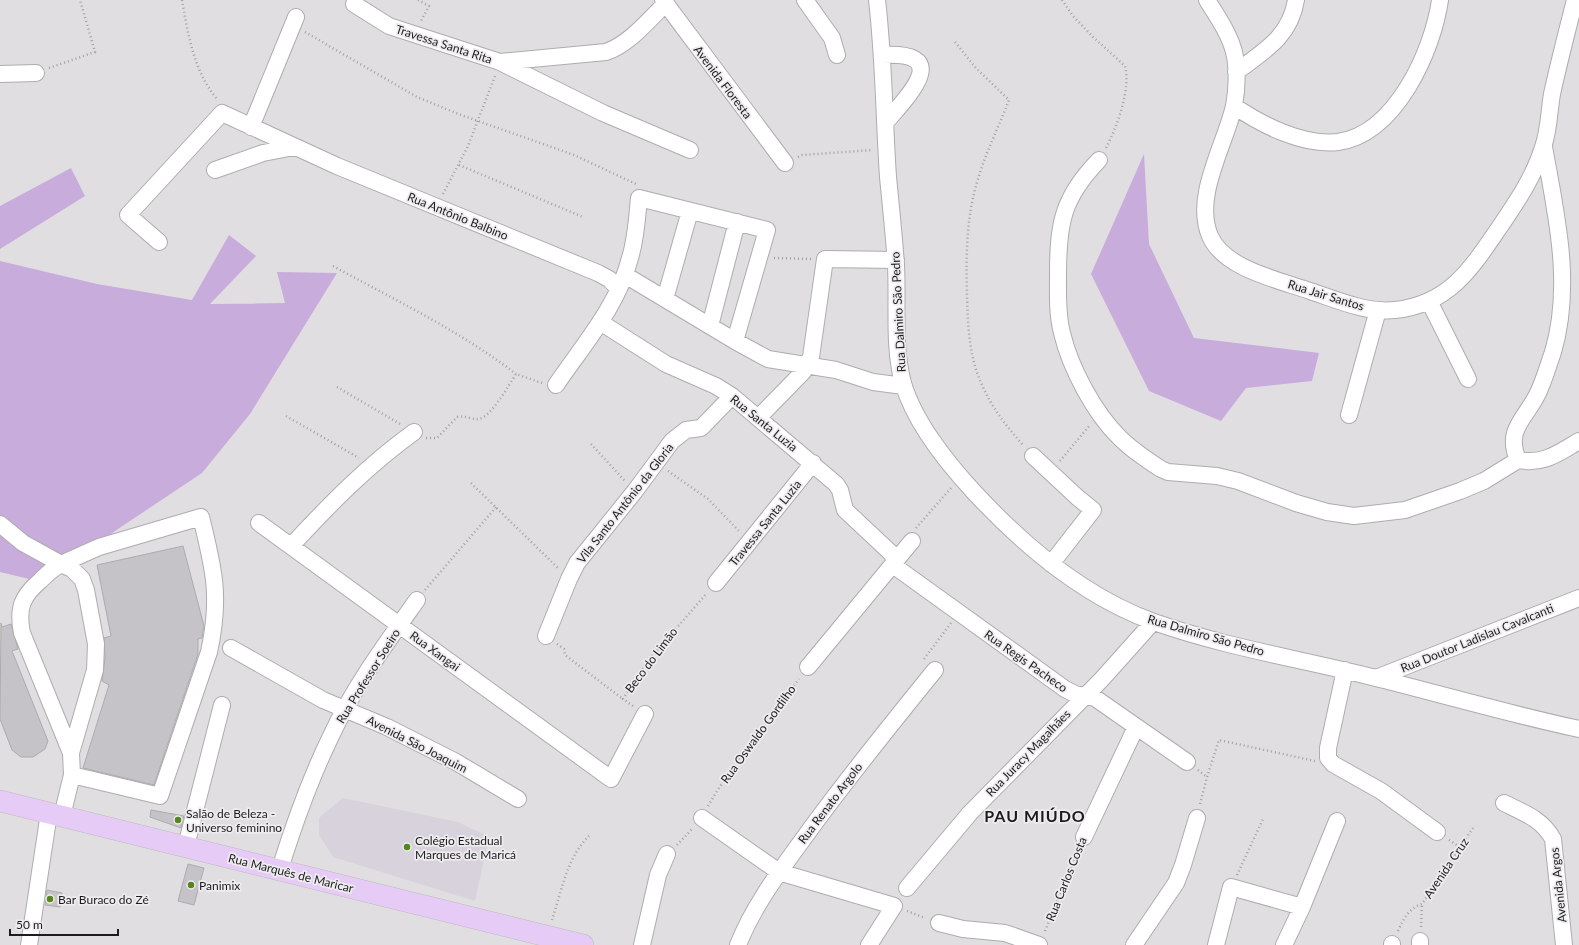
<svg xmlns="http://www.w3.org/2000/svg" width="1579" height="945" viewBox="0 0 1579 945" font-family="Lato,sans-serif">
	<rect width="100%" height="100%" fill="#e1dee2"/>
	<path fill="#d8d2dc" d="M343,798l115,24 31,15 -14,64 -142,-44 -14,-22v-17z"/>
	<path fill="#c8acdb" d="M1144,154l5,90 45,94 125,15 -7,28 -66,7 -25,33 -72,-30 -58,-117z
		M71,168l14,28 -85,53v-43z
		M229,235l27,21 -46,48 75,-1 -8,-31 60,1 -87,141 -48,59 -87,58 -69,52 -46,-11v-311l97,23 95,16z"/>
	<path fill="#c5c3c7" stroke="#adabae" d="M183,546l21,80 -1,5 -1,7 -4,1v15l-44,131 -71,-17 26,-83 -7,-4 3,-23 -1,-20 7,-2 -14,-71z
		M1,623l1,4 9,-3 7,25 -6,2 36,90 -3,8 -12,8h-12l-9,-7 -12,-31z
		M151,810l33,6 -3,12 -31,-11z
		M188,864l16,4 -10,37 -16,-4z
		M47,890l15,3 -2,14 -15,-2z"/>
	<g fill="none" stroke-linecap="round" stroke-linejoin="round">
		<g stroke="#aeacaf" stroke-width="18">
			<path id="minor" d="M663,0l122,163
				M805,0l27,38 5,17
				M877,0c7,59 7,118 11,177 3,30 6,59 8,88 2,39 -3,81 7,118 11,38 44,80 71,109 50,54 110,105 180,130 71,25 146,37 218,55 69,17 137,37 207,52
				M1207,0c10,16 22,33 27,52 4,16 3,38 0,54 -9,39 -41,91 -24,130 14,33 69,44 100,55 27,9 56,22 85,19 54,-6 76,-41 104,-82 17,-25 35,-51 44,-81 6,-16 6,-36 9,-53 7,-32 15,-63 23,-94
				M354,4l35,22 111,36 106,-10c23,-8 42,-31 60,-49
				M882,55c71,-4 27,40 4,67
				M500,62l103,51 87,37
				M1236,72c28,-21 54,-35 60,-72
				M0,74l36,-1
				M1234,106c28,19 69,40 104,36 58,-8 95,-92 102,-142
				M251,127l45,-110
				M1099,160c-37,38 -41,64 -41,115 0,19 -1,39 4,58 8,34 32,80 58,105 12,12 27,22 41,31l7,3 49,4 21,5 58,22 31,9 27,4 51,-6 55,-19 24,-10 34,-21c26,5 40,-7 61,-19
				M215,170l48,-17 31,-6
				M159,242l-31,-27 94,-102 115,53 261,107 11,6 10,10
				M625,275l110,66 33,18 68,11 37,12 31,4
				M665,299l25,-88
				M1429,301l39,78
				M600,322l66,42 50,22 16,10 104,88 4,6 5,20 47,44 5,14 168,121 10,5 20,4 92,64
				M710,326l27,-104
				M556,385c27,-40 62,-79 74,-127 6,-19 7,-40 9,-60l128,32 -32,111
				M1349,415l29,-105
				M759,417l44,-45 8,-15 14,-98 71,1
				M1033,456l44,41 16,13 -42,54
				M1518,460c-13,-30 7,-41 19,-65 7,-14 11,-29 16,-43 20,-68 3,-138 -9,-205
				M259,523l352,256 34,-65
				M0,524l23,19 38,21 38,-17 102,-30c13,52 20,81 8,135l-49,144 -88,-21
				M291,546c39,-42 76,-80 123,-114
				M716,583l97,-120
				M546,636l23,-57 8,-16 58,-72 37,-50 14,-11 15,-2 31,-32
				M231,648l92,52 64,27 69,35 62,37
				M808,667l104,-126
				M1345,670l-17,78v10l5,6 48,27 56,41
				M1376,678l203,-80
				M1504,803c20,10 38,16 49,36l11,106
				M62,816l10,-41 -1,-22 24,-83 1,-26 -10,-54 -4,-11 -10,-10 -11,-5c-8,4 -14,10 -20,16 -19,16 -24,28 -19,53l49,120
				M702,818l77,54 115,34 -25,39
				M1084,837l52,-110
				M186,846l36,-141
				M280,869c14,-45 30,-90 51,-133 22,-48 56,-94 86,-136
				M907,888l63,-75 132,-134 51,-57
				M939,923l24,6 42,4 34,12
				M29,945l20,-132
				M642,945l16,-70 9,-21
				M738,945c16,-41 45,-78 71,-114 40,-55 83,-108 126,-161
				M1134,945l42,-62 7,-18 14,-47
				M1216,945l15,-58 71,20
				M1284,945l18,-38 35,-86
				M1392,945v-1
				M1420,945v-4"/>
		</g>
		<g stroke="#bbb" stroke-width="22">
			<path id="major" d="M0,801l583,144"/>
		</g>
		<path stroke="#a2a0a3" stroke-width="2.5" stroke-dasharray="1 3" stroke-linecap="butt" d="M182,0c6,34 12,73 36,100
			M418,0l11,6 -8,15
			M1062,0l11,16 19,20 33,30c6,23 -8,61 -19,82
			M305,32l112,65 44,18 113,40 62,29
			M955,42l20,25 34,33c-10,26 -23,52 -31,79 -12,38 -12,77 -11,117 1,31 2,61 15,89 10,23 25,42 41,60
			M49,68l46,-16 -15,-52
			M798,157l4,-2 71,-5
			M459,165l124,52
			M443,194l25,-48 27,-70
			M774,258l37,1
			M333,266c62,34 127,65 183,108
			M337,387l63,37
			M286,416l73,42
			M426,438h11l20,-21c9,-2 14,3 22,2 12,-2 30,-34 37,-45l26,9
			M591,444l34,37
			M1060,461l30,-36
			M668,471l40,28 31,32
			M471,483l87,85
			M916,528l35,-40
			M425,590l72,-84
			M557,644l7,5 1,6 58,44
			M924,659l27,-36
			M633,706l-10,-7 24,-37 60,-69
			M1198,770l9,7
			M1200,804l7,-27 12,-37 96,21
			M708,806c27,-46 59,-84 91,-127
			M1449,840l11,7
			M677,845l16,-17
			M1237,875l26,-56
			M907,911l18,7
			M552,920c9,-27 15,-63 37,-84
			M1421,927l1,-23
			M1045,931l34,-82
			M1398,931c6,-13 10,-22 24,-27l51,-76"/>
		<use href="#minor" stroke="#fff" stroke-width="16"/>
		<use href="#major" stroke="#e6cbf6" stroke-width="21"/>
	</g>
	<g fill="#55871c" stroke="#eeecef" stroke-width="1.5">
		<circle cx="178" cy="820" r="4"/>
		<circle cx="407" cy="847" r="4"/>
		<circle cx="191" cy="885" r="4"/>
		<circle cx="50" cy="899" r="4"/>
	</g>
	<g text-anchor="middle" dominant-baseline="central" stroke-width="3.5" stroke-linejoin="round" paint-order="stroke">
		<g font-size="12" fill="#1d1c1d" stroke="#eeecef">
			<text transform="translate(444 44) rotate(18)">Travessa Santa Rita</text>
			<text transform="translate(723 82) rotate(53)">Avenida Floresta</text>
			<text transform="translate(458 216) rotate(22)">Rua Antônio Balbino</text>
			<text transform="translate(1326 295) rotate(17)">Rua Jair Santos</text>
			<text transform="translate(898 312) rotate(-93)">Rua Dalmiro São Pedro</text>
			<text transform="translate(764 423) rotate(39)">Rua Santa Luzia</text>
			<text transform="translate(625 503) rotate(-52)">Vila Santo Antônio da Gloria</text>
			<text transform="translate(765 523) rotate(-51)">Travessa Santa Luzia</text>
			<text transform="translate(1206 635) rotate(16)">Rua Dalmiro São Pedro</text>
			<text transform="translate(1477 638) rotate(-22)">Rua Doutor Ladislau Cavalcanti</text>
			<text transform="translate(435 651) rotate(36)">Rua Xangai</text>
			<text transform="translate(651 660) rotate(-53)">Beco do Limão</text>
			<text transform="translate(1026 661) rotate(35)">Rua Regis Pacheco</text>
			<text transform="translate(368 676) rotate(-58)">Rua Professor Soeiro</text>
			<text transform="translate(758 734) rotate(-54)">Rua Oswaldo Gordilho</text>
			<text transform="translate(417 744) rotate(27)">Avenida São Joaquim</text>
			<text transform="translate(1028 753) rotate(-46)">Rua Juracy Magalhães</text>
			<text transform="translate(830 803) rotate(-53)">Rua Renato Argolo</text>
			<text transform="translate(1446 868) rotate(-56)">Avenida Cruz</text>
			<text transform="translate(291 873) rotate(14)">Rua Marquês de Maricar</text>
			<text transform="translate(1066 879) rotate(-68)">Rua Carlos Costa</text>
			<text transform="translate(1558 885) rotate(-96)">Avenida Argos</text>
		</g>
		<g font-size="12" fill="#1d1c1d" stroke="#eeecef" text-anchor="start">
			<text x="186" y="813">Salão de Beleza -<tspan x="186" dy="14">Universo feminino</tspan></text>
			<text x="415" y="840">Colégio Estadual<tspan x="415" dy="14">Marques de Maricá</tspan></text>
			<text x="199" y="885">Panimix</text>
			<text x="58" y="899">Bar Buraco do Zé</text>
		</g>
		<g font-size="16" font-weight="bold" letter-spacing="1" fill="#1d1c1d" stroke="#eeecef">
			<text x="1035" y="815">PAU MIÚDO</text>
		</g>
	</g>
	<path d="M10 929v6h108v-6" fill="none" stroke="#1d1c1d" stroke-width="2"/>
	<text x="16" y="929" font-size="12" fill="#1d1c1d" stroke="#eeecef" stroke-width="3" paint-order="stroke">50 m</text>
</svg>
